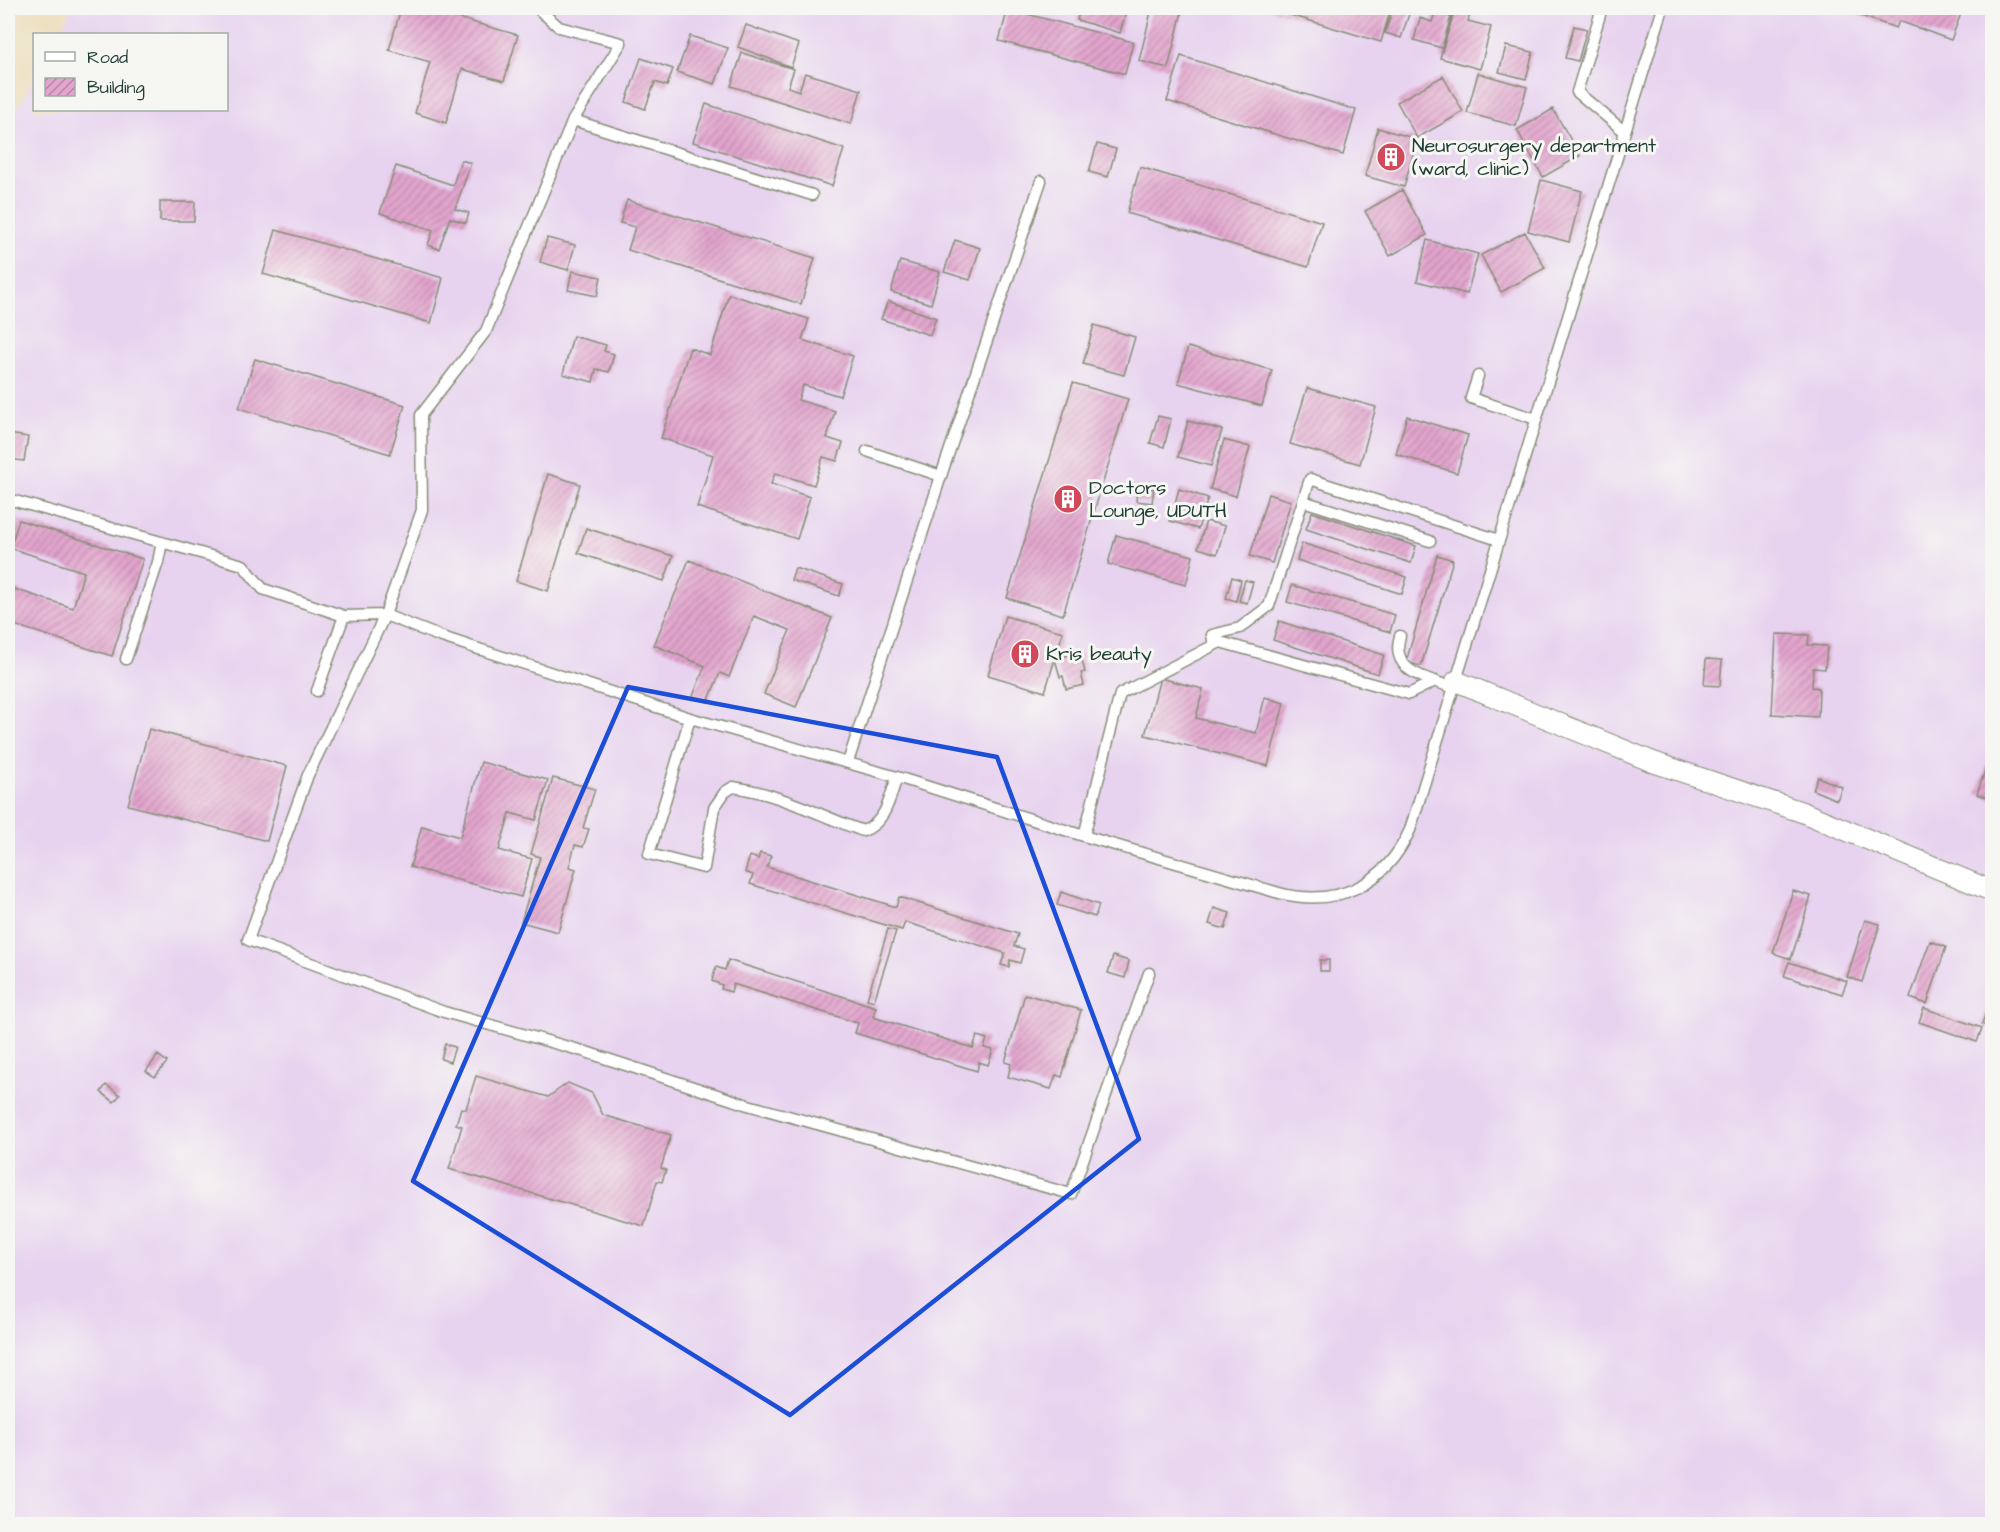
<svg xmlns="http://www.w3.org/2000/svg" width="2000" height="1532" viewBox="0 0 2000 1532" font-family="'Architects Daughter',sans-serif">
	<defs>
		<pattern id="building-hatch" width="6" height="6" patternUnits="userSpaceOnUse" patternTransform="scale(1.5)"><rect width="6" height="6" fill="#e3a4cd"/><path d="M-1 1l2-2M0 6l6-6M5 7l2-2" fill="none" stroke="#b787a7"/></pattern>
	</defs>
	<rect width="100%" height="100%" fill="#f6f6f2"/>
	<filter id="ink" filterUnits="userSpaceOnUse"><feTurbulence type="fractalNoise" baseFrequency=".0167" numOctaves="2"/><feDisplacementMap in="SourceGraphic" scale="12" xChannelSelector="R" yChannelSelector="G"/><feConvolveMatrix kernelMatrix="1 2 1 2 8 2 1 2 1" color-interpolation-filters="sRGB"/></filter>
	<filter id="wash" filterUnits="userSpaceOnUse"><feTurbulence type="fractalNoise" baseFrequency=".008" numOctaves="4" result="noise"/><feDisplacementMap in="SourceGraphic" scale="24" xChannelSelector="R" yChannelSelector="G"/><feGaussianBlur stdDeviation="1.35" result="paint"/><feColorMatrix in="noise" values="0 0 0 0 0 0 0 0 0 0 0 0 0 0 0 0 0 1.4 0 .05"/><feComposite in="paint" operator="in"/></filter>
	<g filter="url(#wash)">
		<rect width="100%" height="100%" fill="#edddbb"/>
		<path fill="#e7d2ef" d="M72,8h1920v1516h-1969l-15,-5v-1391l26,-50v32h192v-76h-168z"/>
		<g id="blocks">
			<path fill="url(#building-hatch)" d="M401,8h22l95,27 -14,46 -42,-12 -16,54 -31,-10 15,-51 -41,-12z
				M871,8h21l-2,6z
				M1080,8h47l-7,25 -43,-13z
				M1152,8h31l-15,60 -29,-7z
				M1267,8h124l-10,34z
				M1393,8h18l-10,30 -16,-5z
				M1427,8h45l-4,13 23,6 -11,42 -40,-11 13,-42z
				M1838,8h125l-12,32 -52,-19 -3,7z
				M1008,9l125,33 -8,32 -126,-33z
				M1435,12l16,5 -9,31 -28,-8 6,-22 12,4z
				M746,25l53,19 -8,23 -53,-20z
				M1574,26l13,3 -9,32 -13,-3z
				M690,36l38,12 -13,36 -38,-12z
				M1506,46l27,6 -7,27 -27,-7z
				M742,53l52,16 -6,18 11,4 6,-18 56,17 -10,34 -120,-38z
				M1181,56l175,54 -13,45 -176,-54z
				M641,58l32,11 -6,17 -12,-4 -10,27 -19,-7z
				M1478,73l49,14 -11,39 -49,-13z
				M1443,76l20,36 -46,26 -20,-36z
				M706,104l138,45 -12,37 -139,-44z
				M1553,109l27,47 -37,21 -26,-47z
				M1378,128l39,11 -13,48 -39,-11z
				M1097,144l19,5 -8,28 -19,-5z
				M461,160l10,3 -16,46 14,4 -3,10 -16,-5 -11,31 -11,-4 5,-15 -53,-17 16,-47 57,19z
				M1140,167l182,55 -14,45 -181,-54z
				M1541,180l41,11 -13,51 -41,-11z
				M1402,190l25,45 -37,21 -25,-45z
				M627,200l188,58 -14,46 -173,-54 7,-23 -15,-4z
				M160,202h35l-1,19h-34z
				M276,230l167,48 -12,45 -168,-49z
				M1525,232l20,36 -44,24 -20,-37z
				M547,238l28,7 -7,25 -28,-8z
				M955,240l25,8 -10,32 -26,-8z
				M1427,240l51,14 -11,40 -50,-13z
				M900,261l40,11 -9,32 -40,-12z
				M572,271l29,6 -4,19 -29,-6z
				M729,294l80,25 -7,21 51,16 -13,40 -37,-11 -5,15 37,11 -8,27 16,5 -6,18 -14,-4 -9,28 -39,-12 -4,11 39,13 -13,42 -100,-32 16,-52 -52,-17 29,-90 20,7z
				M888,301l48,17 -6,17 -49,-16z
				M1094,325l41,12 -11,38 -41,-11z
				M573,336l33,9 -2,6 10,3 -5,18 -13,-3 -3,13 -30,-8z
				M1188,347l84,23 -10,36 -84,-23z
				M255,359l150,46 -15,49 -151,-46z
				M1073,383l55,16 -65,216 -56,-17z
				M1307,388l69,19 -16,57 -70,-20z
				M1158,416l13,3 -7,28 -14,-4z
				M1407,416l61,19 -11,38 -61,-19z
				M1188,421l34,9 -11,36 -33,-9z
				M9,434l19,3 -4,24 -16,-2z
				M1224,440l26,7 -14,49 -26,-7z
				M548,474l32,10 -32,107 -32,-10z
				M1137,487l17,1 -2,15 -16,-2z
				M1179,489l29,9 -10,31 -28,-8z
				M1268,494l23,7 -19,62 -22,-7z
				M1312,512l104,34 -5,17 -105,-34z
				M19,520l124,39 -31,97 -104,-33v-36l65,21 11,-36 -74,-24z
				M1206,521l19,5 -8,28 -19,-6z
				M586,528l87,28 -9,25 -86,-28z
				M1116,535l77,21 -7,29 -78,-21z
				M1302,543l105,34 -5,17 -105,-34z
				M1437,555l16,5 -32,106 -15,-4z
				M689,560l143,58 -36,89 -32,-13 26,-64 -36,-14 -25,61 -9,-4 -12,29 -15,-6 12,-30 -51,-21z
				M795,568l48,16 -4,12 -48,-16z
				M1232,577l9,3 -5,21 -10,-3z
				M1245,580l8,2 -6,21 -8,-2z
				M1292,585l103,30 -5,17 -103,-30z
				M1005,616l58,16 -18,60 -57,-17z
				M1279,621l105,34 -6,19 -105,-34z
				M1776,634l33,1 -1,10 19,1 -2,23 -12,-1 -1,19 7,1 -1,29 -46,-3z
				M1080,652l5,20 -4,1 3,12 -18,4 -3,-13 -3,1 -5,-18z
				M1706,659l16,1 -2,26 -16,-1z
				M1160,678l43,11 -7,29 60,15 9,-36 19,6 -16,63 -123,-31z
				M149,729l138,37 -20,75 -139,-36z
				M1992,750v49l-15,-5z
				M481,762l67,18 -12,40 -26,-7 -11,37 33,9 -11,38 -111,-30 12,-41 38,11z
				M1818,777l24,10 -5,13 -24,-10z
				M553,778l42,11 -12,39 6,1 -6,18 -8,-2 -6,22 7,2 -18,63 -37,-10 19,-65 -9,-3z
				M760,853l11,3 -4,11 129,40 3,-10 119,37 -4,12 10,3 -4,14 -10,-3 -1,7 -8,-2 4,-12 -100,-31 -3,8 -152,-46 3,-9 -8,-3 5,-16 8,3z
				M1793,891l18,5 -20,63 -18,-6z
				M1061,892l38,13 -4,12 -38,-12z
				M1214,908l16,5 -5,16 -16,-5z
				M1865,920l15,4 -18,58 -15,-5z
				M888,929l8,2 -22,70 -7,-2z
				M1930,941l16,6 -19,57 -17,-6z
				M1113,956l16,5 -4,17 -17,-5z
				M728,960l148,47 -3,10 100,31 4,-12 10,3 -3,9 9,2 -5,15 -9,-3 -2,9 -122,-38 3,-10 -125,-39 -2,8 -10,-3 1,-4 -10,-4 4,-14 9,3z
				M1320,960h9v11h-9z
				M1789,962l58,19 -5,13 -58,-18z
				M1025,994l56,16 -19,67 -6,-2 -5,14 -43,-12 3,-13 -6,-2z
				M1992,995v33l-10,-4z
				M1924,1008l58,20 -5,14 -58,-20z
				M445,1044l10,3 -5,15 -9,-3z
				M158,1055l9,7 -12,15 -9,-6z
				M476,1076l72,21 20,-14 24,10 11,22 68,20 -10,33 5,2 -4,12 -5,-1 -13,45 -195,-57 13,-43 -6,-2 5,-16 5,1z
				M106,1085l14,10 -6,7 -13,-10z"/>
		</g>
	</g>
	<g filter="url(#ink)">
		<use href="#blocks" fill-opacity="0" stroke="#868d78" stroke-width="1.5"/>
		<g fill="none" stroke-linecap="round" stroke-linejoin="round">
			<g stroke="#868d78" stroke-width="13">
				<path id="service" d="M537,8l22,19 62,16 -48,77 -87,211 -65,84 1,95 -37,105 -77,160 -60,165 196,72 142,40 162,53 323,89 78,-221
					M1602,8l-25,84 48,40
					M573,120l239,75
					M1478,376l-7,22 65,21
					M867,451l74,25
					M8,499l235,66 20,24 81,27 41,-1 54,21 251,82 207,59 187,59 195,57c58,15 106,-8 131,-63l253,-822
					M1303,501l127,40
					M1400,636c-11,37 28,42 54,52
					M1214,645l-2,-10 28,-7 29,-22 41,-127 189,61
					M126,659l32,-97 4,-20
					M317,691l27,-75
					M690,718l-41,136 55,14 10,-60 11,-16 8,-5c45,6 88,29 130,44 23,-8 27,-34 34,-54
					M848,762l93,-286 100,-295
					M1084,836l36,-142 100,-52 189,52 26,-13"/>
			</g>
			<g stroke="#868d78" stroke-width="22">
				<path id="minor" d="M1456,681l197,81 149,50 190,79"/>
			</g>
			<use href="#service" stroke="#fff" stroke-width="10"/>
			<use href="#minor" stroke="#fff" stroke-width="20"/>
		</g>
	</g>
	<path fill="none" stroke="#1d4ed8" stroke-width="4.5" stroke-linejoin="round" d="M628,687l369,70 142,382 -349,276 -377,-234z"/>
	<defs>
		<g id="building-disc" transform="scale(1.5)"><circle r="9.5" fill="#d1495b" stroke="#f6f6f2"/><path d="M-4-6H4V6H1V3H-1V6H-4ZM-2.5-4.3h1.7v1.8h-1.7ZM.8-4.3h1.7v1.8H.8ZM-2.5-1h1.7V.8h-1.7ZM.8-1h1.7V.8H.8Z" fill="#fff"/></g>
	</defs>
	<g fill-rule="evenodd">
		<use href="#building-disc" x="1391" y="157"/>
		<use href="#building-disc" x="1068" y="499"/>
		<use href="#building-disc" x="1025" y="654"/>
	</g>
	<g text-anchor="middle" dominant-baseline="central" stroke-width="6" stroke-linejoin="round" paint-order="stroke">
		<g font-size="20" fill="#1f3d34" stroke="#f6f6f2" text-anchor="start">
			<text x="1412" y="146">Neurosurgery department<tspan x="1412" dy="23">(ward, clinic)</tspan></text>
			<text x="1089" y="488">Doctors<tspan x="1089" dy="23">Lounge, UDUTH</tspan></text>
			<text x="1046" y="654">Kris beauty</text>
		</g>
	</g>
	<rect width="2000" height="1532" fill="none" stroke="#f6f6f2" stroke-width="30"/>
	<rect x="33" y="33" width="195" height="78" fill="#f6f6f2" stroke="#a0aca6" stroke-width="1.5"/>
	<rect x="45" y="52" width="30" height="9" fill="#ffffff" stroke="#a0aca6" stroke-width="1.5"/>
	<text x="87" y="63" font-size="18" fill="#1f3d34">Road</text>
	<rect x="45" y="78" width="30" height="18" fill="url(#building-hatch)" stroke="#a0aca6" stroke-width="1.5"/>
	<text x="87" y="93" font-size="18" fill="#1f3d34">Building</text>
</svg>
